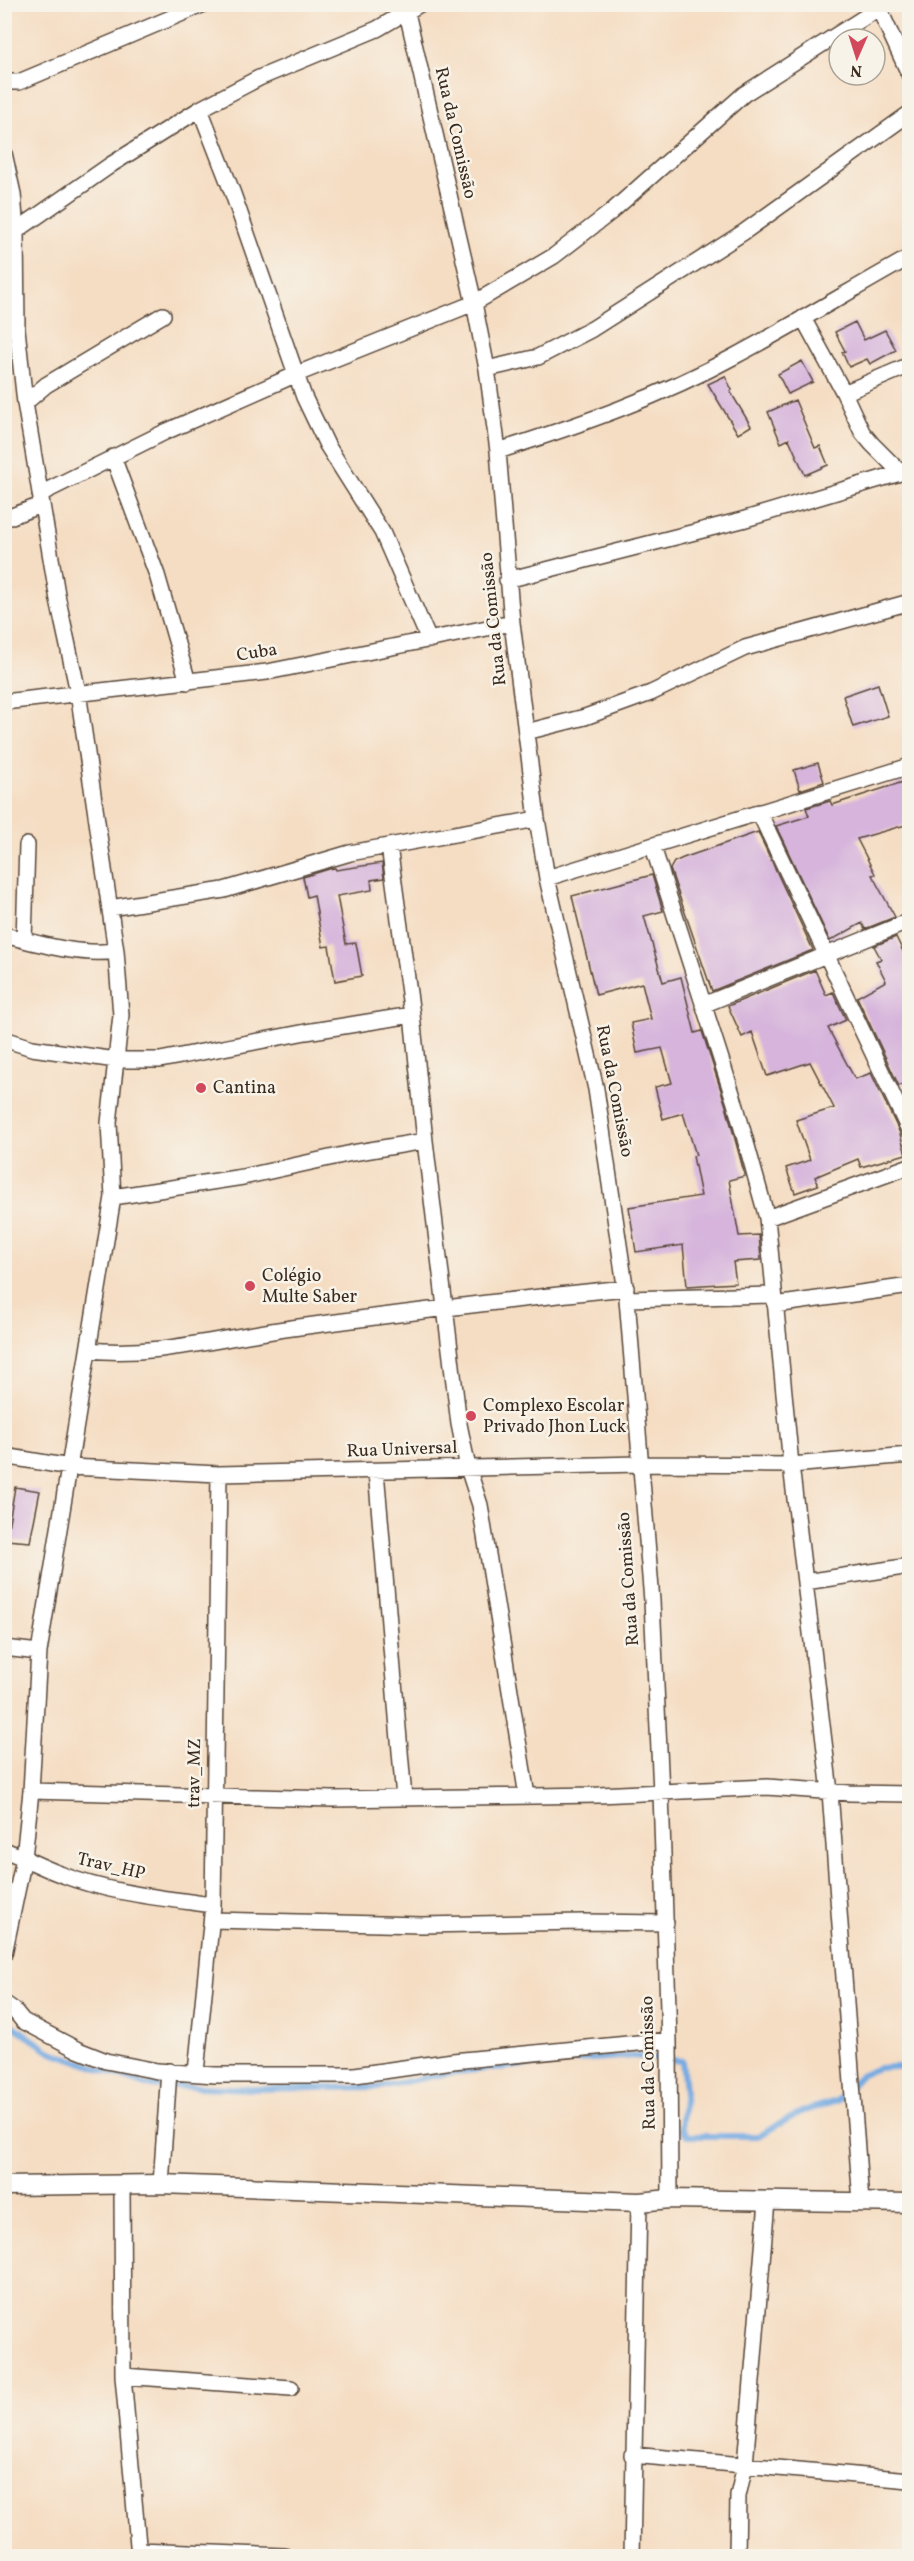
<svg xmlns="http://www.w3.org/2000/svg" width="914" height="2561" viewBox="0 0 914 2561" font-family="Vollkorn,serif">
	<rect width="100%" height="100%" fill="#f7f3e8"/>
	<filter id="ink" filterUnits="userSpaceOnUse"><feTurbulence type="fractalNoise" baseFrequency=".0167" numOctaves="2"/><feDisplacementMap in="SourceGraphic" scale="12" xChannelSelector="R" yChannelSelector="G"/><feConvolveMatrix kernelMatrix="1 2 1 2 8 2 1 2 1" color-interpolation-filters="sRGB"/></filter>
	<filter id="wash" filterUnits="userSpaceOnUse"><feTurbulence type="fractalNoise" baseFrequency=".008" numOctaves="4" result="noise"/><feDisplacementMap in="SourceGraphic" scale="24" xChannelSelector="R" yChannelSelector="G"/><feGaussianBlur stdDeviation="1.35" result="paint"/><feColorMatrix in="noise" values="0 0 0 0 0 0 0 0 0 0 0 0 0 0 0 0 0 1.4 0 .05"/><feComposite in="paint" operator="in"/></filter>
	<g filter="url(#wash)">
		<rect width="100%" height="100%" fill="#f5ddc3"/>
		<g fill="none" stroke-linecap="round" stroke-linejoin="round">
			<path stroke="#74aae2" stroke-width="6" d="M4,2019l45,32 97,34 108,4 126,-2 68,-14 129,-13 57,-4 48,5 3,29 -4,38 7,8h70l45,-25 34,-10 25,-27 17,-6 31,-2"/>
		</g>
		<g id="blocks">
			<path fill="#d6b4dc" d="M855,322l9,18 21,-10 11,20 -26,14 -3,-5 -18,8 -7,-15 3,-1 -10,-19z
				M802,361l11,21 -25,12 -10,-20z
				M725,376l7,14 -2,1 21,35 -13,8 -30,-50z
				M795,400l20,48 5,-2 8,19 -23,10 -16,-36 -8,4 -13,-31z
				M878,684l10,32 -35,11 -10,-31z
				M818,763l6,19 -24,8 -6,-20z
				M909,780v44l-52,15 18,35 -3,1 23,42 -30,12 -3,-6 -32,18 -54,-115 33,-10 -3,-8 24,-7 2,4z
				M758,832l55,118 -101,41 -42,-122 4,-7 9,-4z
				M382,863l2,15 -13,2 1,10 -35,6 9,48 10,-1 6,33 -27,5 -6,-35 -6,1 -9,-52 -7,2 -4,-20 26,-8 6,-1 1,2z
				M652,875l11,36 -19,5 19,66 18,-5 14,56 7,-2 24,75 19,70 -16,4 10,56 20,-1 2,25 -28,2 3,21 -49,3 -4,-41 -47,7 -7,-45 72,-11 -8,-40 3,-1 -13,-42 -20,6 -8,-32 17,-4 -10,-35 -25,5 -6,-30 20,-4 -9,-36 -46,12 -24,-99z
				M896,937l13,27v117l-10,5 -42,-89 29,-16 -10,-20 5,-2 -7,-13z
				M815,970l11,25 7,-3 13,28 -18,8 27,51 16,-6 28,58 7,23 -45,13 -3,-8 -43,18 3,8 -23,8 -9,-25 24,-8 -14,-40 38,-12 -24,-46 -43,14 -15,-44 -10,5 -14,-31z
				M15,1487l25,4 -10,51 -24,-2z"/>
		</g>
	</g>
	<g filter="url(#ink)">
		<use href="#blocks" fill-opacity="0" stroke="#574537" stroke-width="1.5"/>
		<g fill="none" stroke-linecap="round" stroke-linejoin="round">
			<g stroke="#574537" stroke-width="18">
				<path id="minor" d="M405,4l69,299 13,66 11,82 14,172 25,196 10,59 49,211 31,210 25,302 9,191 8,248 1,159
					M877,4l33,72
					M4,82h15l185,-78
					M200,109l33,85 71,203 23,48 55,87 47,108
					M4,153l9,41 3,37 1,98 8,74 33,197 20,92 38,259 5,64 -12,108 4,74 -74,455 -8,139 -7,67 -20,96
					M16,231l96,-67 88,-55 59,-31 118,-49 43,-25
					M803,318l41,75 18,39 10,12 29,29
					M487,369l51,-12 54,-28 152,-97 166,-119
					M844,393l66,-28
					M25,403l21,-18 117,-70
					M498,451c81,-26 162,-54 237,-95 59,-31 116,-66 175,-99
					M113,457l44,118 31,107
					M40,494l125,-62 132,-58 177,-71 80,-47 57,-44 133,-118 135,-86
					M4,519l37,-14
					M507,580l235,-60 168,-50
					M4,702l263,-30 245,-49
					M526,732l59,-15 66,-24 94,-45 165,-46
					M759,812l151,320
					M389,846l23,169 13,126 34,283 9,44 12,37 47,291
					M653,847l82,256 32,115 24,247 39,327 31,410
					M547,878l363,-112
					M110,908l114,-18 126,-37 187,-34
					M4,935c36,9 75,21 112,16
					M24,940l3,-95
					M703,1005l207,-84
					M4,1039l28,9 84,12h44l146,-28 106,-17
					M113,1197l130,-20 109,-24 73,-12
					M767,1218l143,-52
					M627,1299l147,-4
					M775,1305l135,-19
					M89,1350c68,7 135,-13 203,-22 111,-15 222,-29 334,-40
					M4,1456l66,11 149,7 420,-10 152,1 119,-10
					M376,1471l28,327
					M805,1582l105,-16
					M4,1648l35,4
					M31,1791l301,8 267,-4 168,-8 83,6 60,1
					M4,1850c19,7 37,17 56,24 48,19 102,24 153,31
					M212,1920l209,5 162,-3 83,1
					M4,2003l10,7 9,11 55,29 28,11 51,10 58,4h140l98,-14 216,-21
					M196,2072l17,-167 6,-431
					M122,2184l1,192 16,180
					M161,2184l8,-113
					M123,2376l168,12
					M632,2455l278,25
					M139,2550l146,6
					M632,2556l7,-354
					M737,2556l1,-60 7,-31 22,-264"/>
			</g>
			<g stroke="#574537" stroke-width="21">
				<path id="tertiary" d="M4,2186l157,-2 478,18 31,-3 240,4"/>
			</g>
			<use href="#minor" stroke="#fff" stroke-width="15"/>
			<use href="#tertiary" stroke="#fff" stroke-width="18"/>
		</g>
	</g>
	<g fill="#d1495b" stroke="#f7f3e8" stroke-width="2">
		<circle cx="201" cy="1088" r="6"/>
		<circle cx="250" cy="1286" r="6"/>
		<circle cx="471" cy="1416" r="6"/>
	</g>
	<g text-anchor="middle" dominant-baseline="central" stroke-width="5" stroke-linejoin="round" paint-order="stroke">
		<g font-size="18" fill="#3b2a1e" stroke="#f7f3e8">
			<text transform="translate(455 133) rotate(77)">Rua da Comissão</text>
			<text transform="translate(494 619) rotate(-96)">Rua da Comissão</text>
			<text transform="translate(257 653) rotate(-9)">Cuba</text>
			<text transform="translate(614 1091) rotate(79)">Rua da Comissão</text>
			<text transform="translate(402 1450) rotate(-2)">Rua Universal</text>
			<text transform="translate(629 1579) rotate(-94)">Rua da Comissão</text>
			<text transform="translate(195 1773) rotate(-89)">trav_MZ</text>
			<text transform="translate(111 1867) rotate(13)">Trav_HP</text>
			<text transform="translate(649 2063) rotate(-91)">Rua da Comissão</text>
		</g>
		<g font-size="18" fill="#3b2a1e" stroke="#f7f3e8" text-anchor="start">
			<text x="213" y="1088">Cantina</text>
			<text x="262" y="1276">Colégio<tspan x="262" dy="21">Multe Saber</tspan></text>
			<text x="483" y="1406">Complexo Escolar<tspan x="483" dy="21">Privado Jhon Luck</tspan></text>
		</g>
	</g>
	<rect width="914" height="2561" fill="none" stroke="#f7f3e8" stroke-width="24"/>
	<g transform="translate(857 57) rotate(183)"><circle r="28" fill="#f7f3e8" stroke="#aca397" stroke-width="1.5"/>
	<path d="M0-4.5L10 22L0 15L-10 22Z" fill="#d1495b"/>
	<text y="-9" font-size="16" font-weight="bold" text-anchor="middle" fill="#3b2a1e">N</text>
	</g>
</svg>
